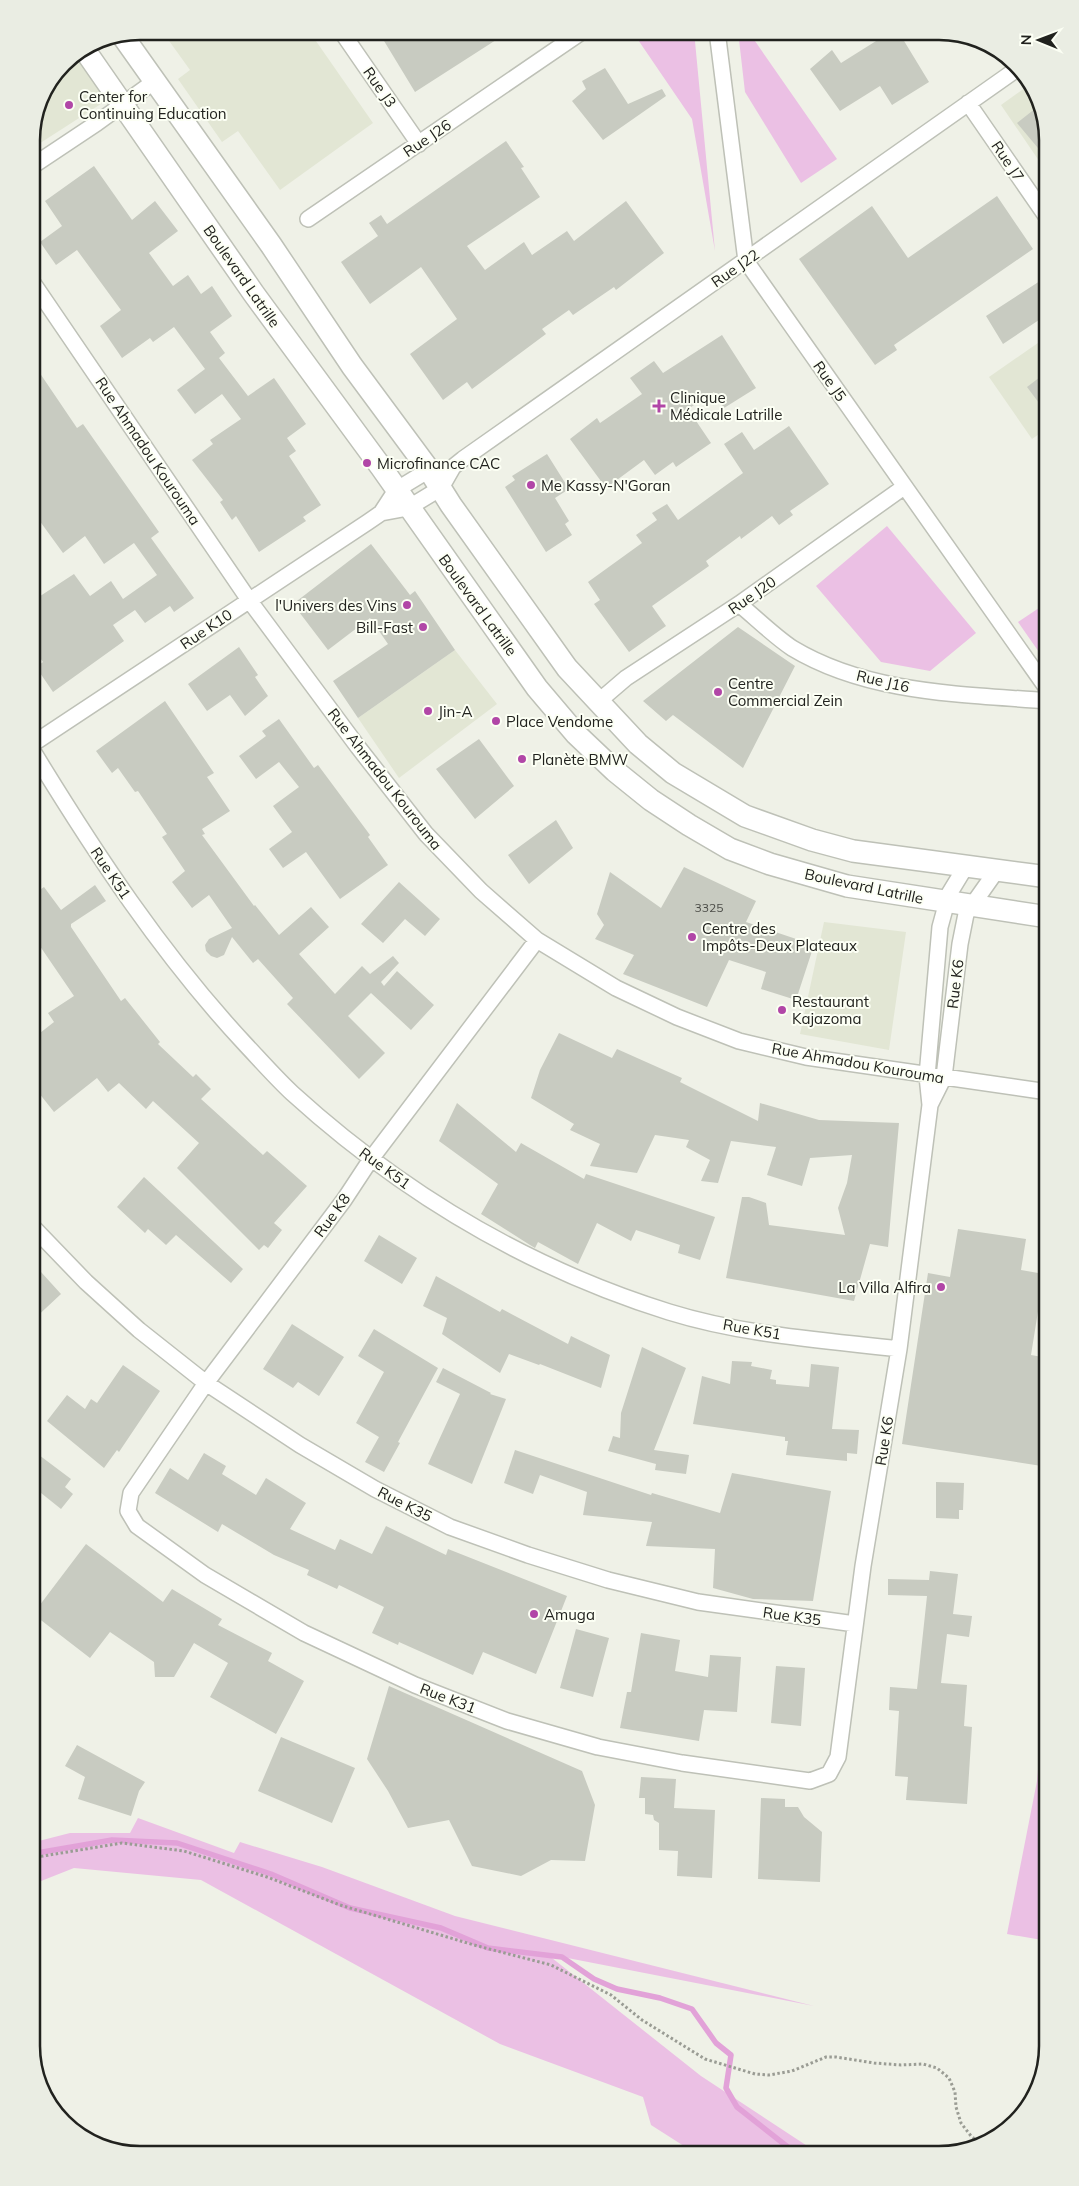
<svg xmlns="http://www.w3.org/2000/svg" width="1079" height="2186" viewBox="0 0 1079 2186" font-family="Mulish,sans-serif">
	<rect width="100%" height="100%" fill="#eff1e7"/>
	<path fill="#e2e6d4" d="M162,31h147l64,92 -93,67 -42,-59 -16,11 -44,-63 12,-9z
		M74,55l33,45 -76,49v-16l9,-35 23,-35z
		M1029,85l11,14 8,41v34l-47,-69z
		M1048,336v92l-16,11 -43,-62z
		M455,650l42,54 -98,74 -41,-60z
		M824,922l82,10 -17,118 -89,-16z"/>
	<path fill="#ebc0e4" d="M632,31h62l21,220 -23,-132z
		M738,31h10l89,128 -36,24 -56,-91z
		M887,526l89,107 -46,38 -49,-9 -65,-76z
		M1048,602v63l-30,-43z
		M1044,1699h4v242l-41,-7 30,-153z
		M138,1818l96,35 6,-11 82,25 133,49 359,90 -267,-52 154,122 120,79h-123l-47,-30 -8,-28 -143,-53 -299,-164 -127,-12 -43,17v-42l39,-10h60z"/>
	<g fill="none" stroke-linecap="round" stroke-linejoin="round">
		<path stroke="#e2a2d8" stroke-width="5.5" d="M31,1854l81,-14 65,3 94,31 79,34 91,20 47,20 74,9 32,22 23,10 43,9 32,11 24,34 15,12 -5,33 11,19 61,48"/>
	</g>
	<path fill="#c8cbc1" d="M378,31h132l-95,61z
		M892,31h6l31,51 -37,23 -12,-19 -40,25 -30,-42 22,-19 9,13z
		M605,68l23,36 34,-15 4,7 -63,44 -31,-39 14,-12 -4,-8z
		M1041,104l7,36v20l-31,-37z
		M506,141l18,26 -3,1 19,29 -73,49 18,24 39,-28 8,13 35,-24 7,10 52,-40 38,52 -48,37 -2,-3 -41,28 -4,-5 -27,19 4,5 -74,55 -5,-7 -24,18 -33,-46 47,-35 -36,-52 -51,37 -29,-42 37,-26 -9,-13 12,-8 6,9z
		M94,166l38,54 23,-19 23,30 -29,22 24,33 15,-11 13,19 11,-8 20,30 -22,16 15,21 -6,5 29,38 26,-18 32,46 -19,14 9,13 -7,5 32,49 -18,12 3,4 -47,31 -23,-36 -4,4 -12,-18 3,-2 -31,-40 21,-16 -3,-4 31,-21 -19,-25 -27,20 -18,-24 28,-21 -31,-42 -21,15 -3,-4 -28,20 -22,-32 21,-16 -44,-60 -21,15 -16,-23 22,-16 -17,-25z
		M997,196l36,53 -139,96 3,5 -22,15 -76,-106 73,-53 36,52z
		M1040,281l8,13v20l-45,30 -17,-28z
		M722,335l34,53 -32,20 -10,-16 -26,17 23,34 -35,24 -3,-5 -18,13 -11,-15 -38,28 -36,-49 27,-21 3,5 42,-29 -12,-16 24,-17 9,12z
		M31,360l46,68 6,-4 76,108 -8,6 43,60 -20,14 -4,-6 -25,17 -10,-13 -22,15 11,16 -71,51 -17,-25 7,-5 -12,-16v-44l43,-28 16,22 21,-15 12,18 34,-24 -23,-32 -30,21 -19,-28 -22,17 -32,-44z
		M1048,371v44l-21,-28z
		M789,426l40,58 -39,27 3,4 -14,10 -7,-9 -31,23 -1,-3 -34,25 3,5 -57,40 14,20 -37,26 -35,-48 6,-4 -12,-18 54,-39 -6,-8 21,-15 -5,-7 15,-9 11,16 65,-47 -19,-29 18,-12 12,18z
		M547,454l22,35 -14,9 14,23 -4,3 7,11 -26,17 -41,-65 10,-7 -3,-4z
		M371,544l39,51 5,-4 40,59 -97,68 -25,-37 55,-37 -18,-26 -42,32 -35,-46z
		M738,627l57,39 -52,102 -70,-53 -7,6 -23,-20z
		M239,647l19,28 -3,2 13,19 -23,20 -15,-21 -23,16 -19,-27z
		M165,701l49,72 -7,4 23,34 -28,18 3,5 -3,1 52,71 1,-1 24,30 32,-28 18,20 -30,27 36,40 27,-28 8,8 23,-18 6,7 -18,19 3,4 13,-15 37,34 -23,25 -40,-37 -23,23 37,37 -26,26 -72,-75 6,-6 -35,-39 -5,4 -21,-26 -8,18 -7,3 -6,-2 -5,-5 -1,-6 4,-6 23,-11 -23,-33 -17,13 -20,-26 13,-11 -23,-34 5,-3 -29,-43 -3,1 -17,-24 -6,5 -16,-22z
		M279,719l35,49 4,-3 52,70 -2,2 20,28 -48,34 -34,-47 -23,16 -14,-19 23,-17 -19,-26 26,-19 -20,-25 -23,17 -17,-23 27,-20 -4,-5z
		M479,739l35,47 -39,33 -39,-50z
		M556,820l17,28 -44,36 -21,-29z
		M684,867l72,34 -10,21 68,23 -18,55 -35,-11 5,-17 -37,-12 -22,47 -84,-33 11,-19 -39,-16 9,-14 -7,-11 13,-42 51,36z
		M399,882l41,37 -15,17 -20,-17 -22,24 -22,-19z
		M95,885l11,16 -35,23v3l50,74 4,-3 35,44 -2,2 35,33 3,-3 15,15 -10,10 62,56 4,-4 40,35 -33,37 8,7 -14,18 -4,-3 -5,5 -82,-82 22,-25 -46,-42 -7,8 -27,-26 -11,9 -11,-14 -43,34 -23,-29v-43l23,-18 -6,-9 26,-17 -43,-63v-37l13,-9 17,23z
		M559,1033l53,25 5,-9 65,29 -2,4 78,39 2,-18 59,17 80,3 -11,124 -18,-3 -16,57 -128,-23 16,-81h7l17,6 3,22 76,10 -7,-27 9,-25 5,-28 -42,3 -8,28 -35,-11 9,-28 -45,-6 -13,42 -17,-2 9,-21 -24,-13 3,-7 -34,-5 -18,38 -47,-7 10,-22 -30,-14 4,-6 -43,-26 9,-28z
		M457,1103l59,49 5,-9 63,36 2,-5 129,43 -15,43 -22,-7 2,-8 -44,-15 -5,11 -34,-18 -19,41 -40,-22 -3,6 -5,-3 -49,-31 17,-30 -59,-43z
		M144,1177l99,92 -12,14 -55,-48 -10,10 -18,-16 -3,4 -28,-26z
		M958,1229l68,10 -5,31 23,4 -13,81 17,3v109l-146,-23 26,-171 22,4z
		M379,1235l38,23 -15,26 -38,-23z
		M41,1272l20,22 -30,28v-40z
		M436,1276l64,36 2,-3 66,35 3,-8 39,19 -9,33 -61,-24 -1,1 -30,-11 -9,19 -58,-39 5,-16 -24,-12z
		M292,1324l52,33 -25,39 -21,-14 -5,6 -30,-19z
		M374,1329l64,39 -40,74 2,1 -16,29 -19,-10 14,-25 -23,-14 28,-51 -26,-16z
		M642,1347l44,21 -32,82 35,5 -3,19 -31,-4 1,-6 -48,-13 5,-15 7,2 1,-25z
		M732,1361l20,1 -1,4 21,4 -2,9 6,1v4l33,3 2,-23 28,3 -7,62 27,1 -2,24 -10,-1v8l-61,-6 2,-14h-3v-4l-92,-13 9,-48 28,8z
		M123,1365l37,26 -41,61 -2,-2 -13,18 -57,-47 20,-26 18,14 6,-10 6,4z
		M443,1368l48,25 -1,1 16,5 -34,85 -44,-20 32,-70 -24,-12z
		M31,1449l40,30 -6,8 8,7 -12,15 -30,-24z
		M515,1450l136,45 1,-2 68,20 12,-40 99,18 -18,110 -60,-2 -40,-11 2,-39 -69,-3 6,-24 -69,-7 4,-23 -47,-17 -7,19 -29,-11z
		M204,1453l22,13 -4,8 34,21 10,-17 40,25 -16,26 45,21 5,-11 32,15 14,-28 60,29 2,-6 119,47 -31,78 -53,-22 -10,23 -74,-33 -1,3 -26,-12 12,-26 -45,-22 -2,4 -30,-14 2,-5 -35,-15 -52,-31 -4,8 -63,-39 15,-25 18,12z
		M936,1482l28,1 -1,27h-4v9l-23,-1z
		M86,1544l77,58 9,-13 50,30 -4,6 54,28 -4,8 36,20 -28,53 -66,-37 18,-34 -34,-20 -20,34h-19l-1,-15 -44,-30 -20,26 -57,-44z
		M930,1571l28,3 -5,40 19,2 -3,21 -22,-3 -6,49 26,2 -3,41 8,1 -5,77 -61,-4 2,-23 -13,-1 4,-65 -10,-1 1,-23 27,2 10,-93 -39,-1v-16l41,1z
		M576,1629l33,9 -16,59 -33,-9z
		M641,1633l39,7 -5,31 33,6 2,-22 31,2 -4,55 -33,-2 -5,31 -79,-13 7,-36h4z
		M776,1666l29,2 -4,58 -30,-3z
		M389,1686l193,85 13,34 -10,56 -34,-1 -30,16 -49,-10 -23,-46 -41,8 -20,-37 -21,-32z
		M281,1737l74,31 -23,55 -74,-32z
		M77,1745l68,37 -6,9 -8,25 -53,-17 7,-22 -20,-11z
		M641,1777l35,2 -2,29 41,2 -3,68 -35,-2 1,-25 -19,-1v-27l-5,-3 -1,-5 -8,-1v-16h-6z
		M761,1798l24,1v8h13l6,10 18,15 -2,50 -62,-3z"/>
	<g fill="none" stroke-linecap="round" stroke-linejoin="round">
		<g stroke="#bec1b7" stroke-width="18">
			<path id="street" d="M341,31l78,113
				M717,31l29,230 302,429
				M968,103l80,116
				M31,167l66,-44 58,-42
				M308,219l275,-188
				M31,280l218,320 109,147 68,87 55,57 56,49 79,48 61,29 62,24 67,16 242,35
				M381,513l15,-23 33,-20 10,-1
				M739,604c17,14 35,32 53,44 76,46 170,46 256,53
				M598,702l28,-24 113,-74 165,-117
				M31,745l337,-223 13,-9 27,-5 33,-20 12,-21 10,-8 554,-390
				M31,748c64,105 131,207 215,297 15,16 30,33 46,48 109,99 236,175 377,219 74,23 153,28 230,37
				M537,940l-166,219 -27,41 -138,183 -75,110 -3,18 9,15 68,49 99,58 111,52 92,36 91,26 84,16 128,18 19,-7 9,-17 25,-191 36,-217 31,-244 -3,-29 13,-149 9,-33 17,-28
				M930,1105l14,-28 16,-133 6,-30 31,-44
				M31,1225l55,57 53,48 67,53 94,62 75,44 75,38 78,28 80,25 90,22 157,22"/>
		</g>
		<g stroke="#bec1b7" stroke-width="24">
			<path id="secondary" d="M122,35l149,210 81,121 77,104 22,35 116,163 71,76 35,29 72,43 67,24 41,11 195,26
				M84,49l170,245 127,173 156,221 39,46 39,37 36,29 38,25 41,24 40,15 77,22 201,31"/>
		</g>
		<path stroke="#9a9c94" stroke-width="3" stroke-dasharray="2.5 2.5" stroke-linecap="butt" d="M31,1858l91,-15 62,8 83,26 73,28 134,40 77,20 60,30 31,25 63,39 50,15 14,1 23,-4 34,-14h10l38,6 27,2 22,-1 14,4 12,10 6,14 1,15 5,16 10,13 11,9
			M114,2148l78,3 15,4"/>
		<use href="#street" stroke="#fff" stroke-width="15"/>
		<use href="#secondary" stroke="#fff" stroke-width="21"/>
	</g>
	<g fill="#b146a7" stroke="#fcfff4" stroke-width="2">
		<circle cx="69" cy="105" r="5"/>
		<path d="M656.5 398.5h5v5h5v5h-5v5h-5v-5h-5v-5h5z"/>
		<circle cx="367" cy="463" r="5"/>
		<circle cx="531" cy="485" r="5"/>
		<circle cx="407" cy="605" r="5"/>
		<circle cx="423" cy="627" r="5"/>
		<circle cx="718" cy="692" r="5"/>
		<circle cx="428" cy="711" r="5"/>
		<circle cx="496" cy="721" r="5"/>
		<circle cx="522" cy="759" r="5"/>
		<circle cx="692" cy="937" r="5"/>
		<circle cx="782" cy="1010" r="5"/>
		<circle cx="941" cy="1287" r="5"/>
		<circle cx="534" cy="1614" r="5"/>
	</g>
	<g text-anchor="middle" dominant-baseline="central" stroke-width="4" stroke-linejoin="round" paint-order="stroke">
		<g font-size="12" fill="#4b4c47">
			<text x="709" y="907">3325</text>
		</g>
		<g font-size="15" fill="#21221e" stroke="#fcfff4">
			<text transform="translate(380 87) rotate(55)">Rue J3</text>
			<text transform="translate(427 138) rotate(-34)">Rue J26</text>
			<text transform="translate(1008 161) rotate(56)">Rue J7</text>
			<text transform="translate(735 268) rotate(-35)">Rue J22</text>
			<text transform="translate(242 276) rotate(55)">Boulevard Latrille</text>
			<text transform="translate(830 381) rotate(55)">Rue J5</text>
			<text transform="translate(148 451) rotate(56)">Rue Ahmadou Kourouma</text>
			<text transform="translate(752 595) rotate(-35)">Rue J20</text>
			<text transform="translate(478 605) rotate(54)">Boulevard Latrille</text>
			<text transform="translate(206 629) rotate(-34)">Rue K10</text>
			<text transform="translate(883 681) rotate(13)">Rue J16</text>
			<text transform="translate(385 779) rotate(52)">Rue Ahmadou Kourouma</text>
			<text transform="translate(111 873) rotate(56)">Rue K51</text>
			<text transform="translate(864 886) rotate(12)">Boulevard Latrille</text>
			<text transform="translate(955 984) rotate(-83)">Rue K6</text>
			<text transform="translate(858 1063) rotate(10)">Rue Ahmadou Kourouma</text>
			<text transform="translate(385 1168) rotate(36)">Rue K51</text>
			<text transform="translate(332 1215) rotate(-54)">Rue K8</text>
			<text transform="translate(752 1329) rotate(10)">Rue K51</text>
			<text transform="translate(884 1441) rotate(-81)">Rue K6</text>
			<text transform="translate(405 1504) rotate(27)">Rue K35</text>
			<text transform="translate(792 1616) rotate(8)">Rue K35</text>
			<text transform="translate(448 1698) rotate(21)">Rue K31</text>
		</g>
		<g font-size="15" fill="#21221e" stroke="#fcfff4" text-anchor="start">
			<text x="79" y="96">Center for<tspan x="79" dy="17">Continuing Education</tspan></text>
			<text x="670" y="397">Clinique<tspan x="670" dy="17">Médicale Latrille</tspan></text>
			<text x="377" y="463">Microfinance CAC</text>
			<text x="541" y="485">Me Kassy-N'Goran</text>
			<text x="397" y="605" text-anchor="end">l'Univers des Vins</text>
			<text x="413" y="627" text-anchor="end">Bill-Fast</text>
			<text x="728" y="683">Centre<tspan x="728" dy="17">Commercial Zein</tspan></text>
			<text x="438" y="711">Jin-A</text>
			<text x="506" y="721">Place Vendome</text>
			<text x="532" y="759">Planète BMW</text>
			<text x="702" y="928">Centre des<tspan x="702" dy="17">Impôts-Deux Plateaux</tspan></text>
			<text x="792" y="1001">Restaurant<tspan x="792" dy="17">Kajazoma</tspan></text>
			<text x="931" y="1287" text-anchor="end">La Villa Alfira</text>
			<text x="544" y="1614">Amuga</text>
		</g>
	</g>
	<path d="M0 0H1079V2186H0ZM140 40H939A100 100 0 0 1 1039 140V2046A100 100 0 0 1 939 2146H140A100 100 0 0 1 40 2046V140A100 100 0 0 1 140 40Z" fill="#eaede3" fill-rule="evenodd"/>
	<path fill="none" stroke="#21221e" stroke-width="2.5" d="M140 40H939A100 100 0 0 1 1039 140V2046A100 100 0 0 1 939 2146H140A100 100 0 0 1 40 2046V140A100 100 0 0 1 140 40Z"/>
	<g transform="translate(1039 40) rotate(271)" stroke="#fcfff4" stroke-width="4" paint-order="stroke">
	<path d="M0-4L9 19L0 12L-9 19Z" fill="#21221e"/>
	<text y="-8" font-size="14" font-weight="bold" text-anchor="middle" fill="#21221e">N</text>
	</g>
</svg>
